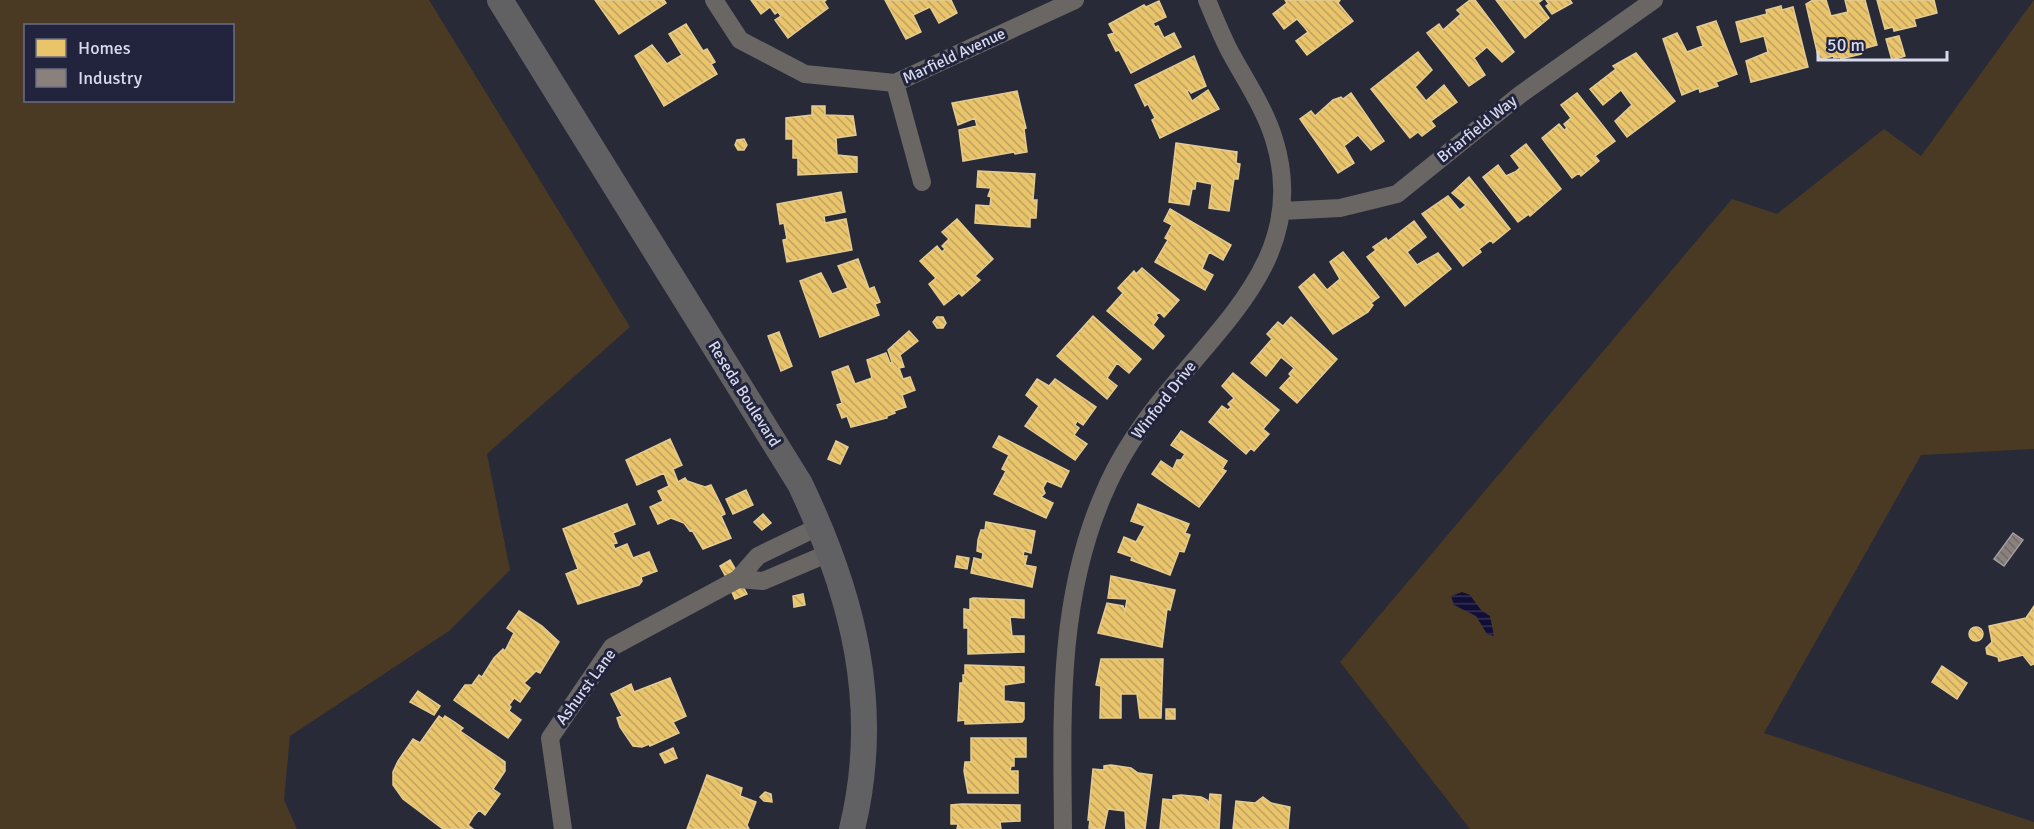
<svg xmlns="http://www.w3.org/2000/svg" width="2034" height="829" viewBox="0 0 2034 829" font-family="Signika,sans-serif">
	<defs>
		<pattern id="water-rules" width="6" height="5" patternUnits="userSpaceOnUse" patternTransform="scale(1.5)"><rect width="6" height="5" fill="#120f37"/><path d="M0 2.5h6" fill="none" stroke="#343154"/></pattern>
		<pattern id="homes-back-hatch" width="6" height="6" patternUnits="userSpaceOnUse" patternTransform="scale(1.5)"><rect width="6" height="6" fill="#e9c46a"/><path d="M-1 5l2 2M0 0l6 6M5-1l2 2" fill="none" stroke="#bfa361"/></pattern>
		<pattern id="industry-back-hatch" width="6" height="6" patternUnits="userSpaceOnUse" patternTransform="scale(1.5)"><rect width="6" height="6" fill="#8a817c"/><path d="M-1 5l2 2M0 0l6 6M5-1l2 2" fill="none" stroke="#706b69"/></pattern>
	</defs>
	<rect width="100%" height="100%" fill="#282a38"/>
	<path fill="#4a3a24" fill-rule="evenodd" d="M0,0h429l201,327 -143,127 23,116 -61,61 -159,105 -6,64 13,29h-297zM26,26h206v74h-206z
		M2034,0v449l-113,6 -157,278 270,89v7h-564l-130,-167 392,-463 45,15 107,-85 37,27z"/>
	<path fill="url(#water-rules)" d="M1462,592l8,3 11,15 9,6 4,20 -7,-2 -11,-18 -22,-11 -3,-9z"/>
	<path fill="url(#homes-back-hatch)" stroke="#e4cb91" stroke-width="1.5" d="M595,0h69l2,3 -47,31z
		M751,0h75l-2,2 4,6 -40,30 -13,-18 6,-4 -3,-4 -3,2 -5,-7 -9,7z
		M885,0h66l6,13 -18,10 -9,-16 -17,8 8,17 -15,7z
		M1285,0h55l-2,3 15,18 -46,34 -11,-14 12,-9 -3,-4 -8,-9 -13,10 -11,-15 14,-11z
		M1470,0h5l39,52 -12,10 -15,-15 -13,11 11,17 -16,11 -42,-53 12,-9 4,6 18,-16 -4,-4z
		M1496,0h46l-4,3 11,15 -24,20z
		M1546,0h24l2,3 -20,11 -6,-8 3,-2z
		M1826,0l5,16 17,-4 -3,-12h20l12,45 -11,3 -5,6 -20,5 -1,-2 -6,1 -1,-2 -14,4 -13,-56 7,-4z
		M1877,0h57l3,13 -23,6 2,7 -22,5 -1,-4 -8,2z
		M1159,1l7,16 -13,6 2,4 3,-1 6,12 10,-5 7,14 -50,26 -12,-23 -3,1 -8,-16 6,-2 -5,-9 35,-19 2,2z
		M1781,6l1,4 11,-3 15,60 -57,15 -5,-21 22,-9 -4,-16 -23,6 -5,-20 31,-8 -1,-4z
		M1716,21l21,53 -21,8 2,4 -18,6 -1,-4 -17,7 -19,-56 14,-6 10,19 16,-6 -6,-19z
		M686,24l17,27 4,-2 5,8 3,5 -4,2 6,10 -53,32 -29,-50 17,-11 15,19 15,-9 -13,-21z
		M1899,36l6,20 -13,4 -6,-21z
		M1418,52l14,18 -17,17 11,14 18,-16 13,17 -26,19 4,5 -13,10 -4,-4 -8,6 -39,-49z
		M1636,53l39,48 -48,36 -12,-16 17,-16 -11,-15 -18,15 -13,-16 26,-20 -3,-3z
		M1194,56l12,30 -15,7 -2,-3 -2,1 5,10 16,-11 11,19 -59,29 -8,-18 3,-2 -7,-14 -3,2 -10,-21z
		M1017,91l9,37 -2,1 3,23 -12,2 -1,-2 -51,9 -4,-31 18,-4 -2,-8 -17,7 -6,-22z
		M1351,93l33,48 -13,9 -13,-15 -14,11 10,17 -16,10 -38,-54 11,-8 4,5 18,-16 8,-3 2,2z
		M1577,93l38,48 -20,15 4,5 -18,15 -2,-3 -7,5 -30,-40 17,-14 5,6 3,-2 -3,-4 7,-6 -10,-13z
		M812,106h13v9l28,1 3,19 -20,3 1,17 20,2v15l-59,3v-17h-5v-19h-7v-21l26,-3z
		M744,139l3,6 -3,5h-6l-3,-5 2,-5z
		M1176,143l61,9 -1,11 4,1 -1,7 -1,8h-4l-5,32 -20,-3 3,-24 -16,-3 -1,8h-3l-3,16 -20,-3z
		M1526,144l35,45 -31,27 -1,-2 -11,8 -35,-45 15,-12 8,11 9,-4 5,-4 -9,-12z
		M978,171l57,3 -2,26h4l-1,18h-6v9l-55,-4 1,-18 14,1 1,-9 -3,-1 3,-8 -14,-1z
		M1469,177l41,52 -17,14 -2,-3 -12,9 2,3 -18,14 -41,-52 26,-18 11,13 -2,3 9,-7 -14,-12z
		M841,192l4,20 -21,4 1,7 21,-4 6,31 -65,12 -4,-22 4,-1 -3,-16 -4,1 -3,-20z
		M1170,209l61,36 -8,15 -14,-8 -7,17 11,6 -8,15 -50,-28 13,-22 -3,-2 7,-13 -8,-4z
		M957,219l36,40 -18,17 5,4 -18,16 -3,-3 -15,12 -15,-21 7,-6 -16,-17 17,-15 5,6 3,-3 -3,-3 7,-7 -7,-7z
		M1414,221l12,16 -19,15 10,13 21,-12 13,16 -46,37 -38,-49 9,-7 -3,-3 13,-9 2,3z
		M1343,252l36,45 -8,6 2,2 -5,7 -35,22 -34,-47 15,-13 13,16 13,-11 -10,-17z
		M858,259l11,30 5,-2 6,15 -5,2 4,11 -59,22 -20,-56 21,-8 11,21 16,-6 -10,-22z
		M1142,268l37,32 -15,17 -5,-5 -3,3 2,3 -5,7 11,11 -11,13 -46,-38 16,-18 -5,-5 16,-17 2,3z
		M1093,316l48,43 -12,14 -12,-10 -10,15 10,8 -10,13 -50,-43z
		M937,317h6l3,6 -3,5h-6l-4,-6z
		M1291,317l46,42 -40,44 -17,-15 11,-12 -2,-2 5,-6 -13,-11 -15,19 -15,-13 21,-24 -5,-5 11,-12 5,4z
		M909,331l9,10 -18,14 4,12 -5,1 4,11 7,-2 5,13 -13,5 4,12 -12,4 1,2 -8,3v2l-36,9 -4,-11 -5,2 -5,-13 5,-2 -10,-31 16,-6 7,18 17,-6 -5,-18 19,-7 4,10 2,-1 -4,-12z
		M779,332l13,34 -11,5 -13,-35z
		M1233,373l46,37 -16,19 6,5 -15,17 -3,-3 -5,6 -37,-32 13,-16 6,4 3,-3 -3,-3 6,-6 -12,-12z
		M1037,379l12,7 6,-7 41,28 -13,18 -6,-4 -2,4 4,3 -5,7 13,9 -12,16 -50,-34 14,-20 -13,-11z
		M1181,431l46,30 -5,8 4,2 -27,36 -47,-33 9,-13 12,8 4,-9h4l4,-6 -14,-9z
		M999,436l70,35 -8,16 -14,-6 -4,7 2,5 -4,4 12,6 -7,15 -52,-24 12,-23 -4,-2 7,-14 -16,-8z
		M670,439l12,26 -9,4 5,13 7,-4 2,3 18,6 6,-2 12,24 2,5 -4,2 10,22 -28,11 -11,-19 -2,1 -6,-8 -13,-5 -13,6 -8,-17 13,-6 -5,-10 11,-5 -5,-13 -27,12 -11,-25z
		M836,441l12,6 -8,17 -12,-5z
		M746,490l7,15 -20,9 -7,-15z
		M627,504l8,20 -22,9 4,10 -4,1 2,5 12,-5 6,14 16,-6 8,19 -16,6 1,4 -3,4 -61,19 -12,-30 12,-5 -15,-40z
		M1138,504l51,20 -4,9 5,2 -6,17 -5,-1 -9,24 -39,-15 1,-3 -14,-5 6,-15 12,5 9,-16 -14,-5z
		M763,514l8,9 -9,7 -8,-8z
		M986,522l49,9 -4,22 -7,-2 -1,5h4l-2,9 11,2 -4,20 -61,-14 3,-15 8,2 1,-7 -6,-2 1,-11 3,-10h4z
		M957,556l12,2 -2,11 -12,-2z
		M730,560l7,12 -11,5 -6,-11z
		M1111,576l64,14 -5,20 -3,-1 -5,38 -64,-14 9,-30 16,3 2,5 2,-12 -19,-1z
		M741,583l6,11 -12,5 -5,-11z
		M803,594l2,11 -11,2 -1,-11z
		M973,598l51,2v18l-14,-1 2,19h12v16l-56,2v-26h-4v-19l6,1v-11z
		M2034,606v58l-3,1 -8,-10 -24,6 -1,-4 -11,-3 -1,-6 6,-6 -3,-16 37,-8z
		M519,611l23,15 17,16 -19,31 -4,-2 -12,12 6,5 -10,14 -6,-4 -5,7 2,2 -2,4 12,9 -13,18 -54,-38 11,-15h7l7,-10 3,2 12,-19 9,-9 2,2 9,-18 -7,-5z
		M1969 634a7 7 0 1 1 14 0a7 7 0 1 1-14 0Z
		M1101,659h62l-2,59h-21l-3,-24h-16v24h-21l1,-32 -5,-1z
		M965,665l59,2v15l-20,3v16l20,2v16l-2,3 -57,2v-4l-7,1 2,-38h3v-8h2z
		M1942,666l25,17 -10,16 -25,-17z
		M670,678l16,38 -13,6 6,11 -29,13 -1,-2 -7,3 -9,-1 -13,-19 -3,-9 5,-2 -11,-22 20,-10 3,8z
		M418,691l22,15 -6,9 -24,-13z
		M1166,709h9v10h-9z
		M439,716l4,3 2,-3 11,7 7,5 -3,3 45,31v9l-12,18 7,5 -15,21 -6,-5 -6,7 -5,8 5,4h-30l-40,-30 -10,-14v-13l5,-11 15,-22 7,4z
		M971,738h55v19h-12v9h-3l-1,5h8v22h-50l-4,-22 1,-9h6z
		M673,748l4,10 -12,5 -5,-9z
		M1111,765l20,3 7,5 14,2 -7,54h-19l-1,-18 -17,-2 -4,20 -15,-1 1,-8h-2l5,-51 11,1v-4z
		M707,775l35,13 -2,8 16,6 -9,23 2,4h-62z
		M765,792l6,2 1,8 -8,-1 -4,-4z
		M1210,794l11,1 -2,34h-59l3,-30 10,1v-4l8,-1 20,2 6,3 2,4z
		M1263,797l8,6 19,4 -2,22h-55l3,-28 19,2z
		M962,804l58,1v16l-20,1 1,7h-44l1,-5h-7v-19z"/>
	<path fill="url(#industry-back-hatch)" stroke="#a19c9e" stroke-width="1.5" d="M2013,533l10,7 -19,26 -10,-7z"/>
	<g fill="none" stroke-linecap="round" stroke-linejoin="round">
		<path stroke="#696664" stroke-width="18" d="M714,0l26,40 65,34 90,9 180,-83
			M895,83l27,99
			M1282,211l58,-3 57,-14 124,-100 133,-94
			M820,526l-62,30 -20,23 25,2 66,-28
			M563,829l-13,-91 62,-91 126,-68
			M1063,829c-1,-114 -6,-229 41,-336 13,-31 31,-59 51,-85 63,-83 156,-151 119,-269 -10,-32 -29,-59 -45,-89 -8,-16 -15,-33 -22,-50"/>
		<path stroke="#616062" stroke-width="26" d="M500,0l300,484c53,111 82,222 52,345"/>
	</g>
	<g text-anchor="middle" dominant-baseline="central" stroke-width="6" stroke-linejoin="round" paint-order="stroke">
		<g font-size="16" fill="#d8daec" stroke="#22243e">
			<text transform="translate(954 56) rotate(-25)">Marfield Avenue</text>
			<text transform="translate(1477 129) rotate(-39)">Briarfield Way</text>
			<text transform="translate(744 394) rotate(58)">Reseda Boulevard</text>
			<text transform="translate(1164 400) rotate(-52)">Winford Drive</text>
			<text transform="translate(586 687) rotate(-54)">Ashurst Lane</text>
		</g>
	</g>
	<rect x="24" y="24" width="210" height="78" fill="#22243e" stroke="#6b6d84" stroke-width="1.5"/>
	<rect x="36" y="39" width="30" height="18" fill="#e9c46a" stroke="#6b6d84" stroke-width="1.5"/>
	<text x="78" y="54" font-size="18" fill="#d8daec">Homes</text>
	<rect x="36" y="69" width="30" height="18" fill="#8a817c" stroke="#6b6d84" stroke-width="1.5"/>
	<text x="78" y="84" font-size="18" fill="#d8daec">Industry</text>
	<path d="M1818 51v9h129v-9" fill="none" stroke="#d8daec" stroke-width="3"/>
	<text x="1827" y="51" font-size="18" fill="#d8daec" stroke="#22243e" stroke-width="4.5" paint-order="stroke">50 m</text>
</svg>
